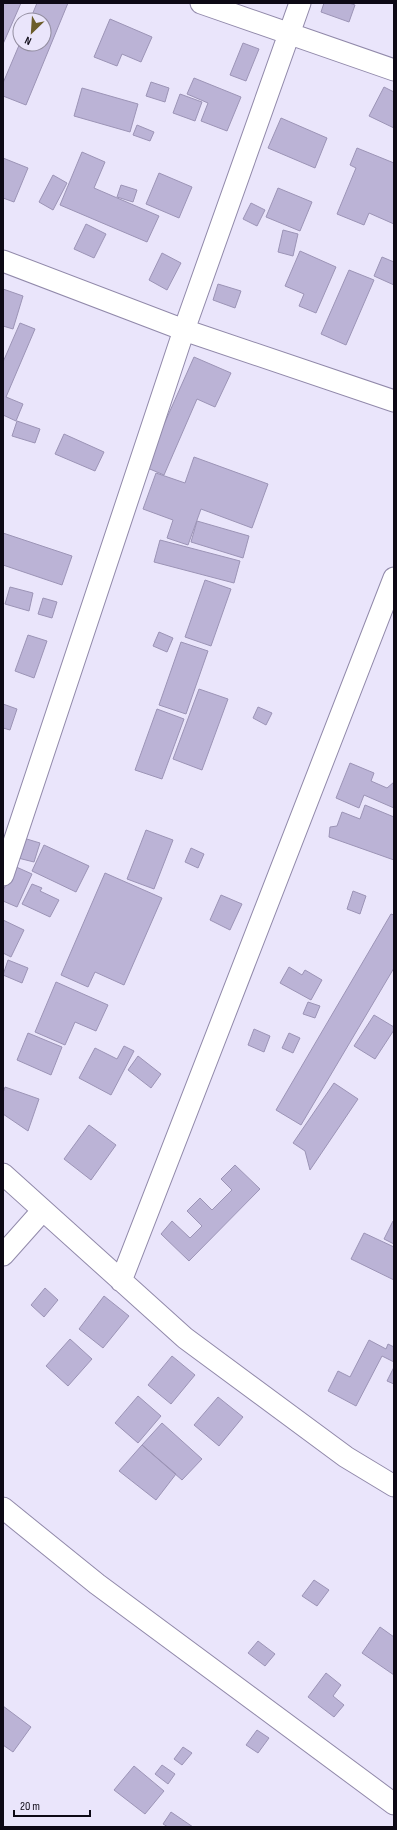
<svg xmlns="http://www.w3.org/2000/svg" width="397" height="1830" viewBox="0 0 397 1830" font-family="'Sofia Sans Condensed',sans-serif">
	<rect width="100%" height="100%" fill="#eae5fb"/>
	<path fill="#bbb3d6" stroke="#9c94b6" d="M3,3h18l-18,41z
		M37,3h31l-42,102 -23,-9v-13l17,-40 24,1v-24h-14z
		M324,3h25l6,2 -6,17 -28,-10z
		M110,19l42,18 -11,25 -19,-8 -5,12 -23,-9z
		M243,43l16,6 -13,32 -16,-6z
		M194,78l47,19 -14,34 -26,-10 7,-18 -21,-9z
		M151,82l18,6 -4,14 -19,-6z
		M384,87l10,5v36l-25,-12z
		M82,88l56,16 -8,28 -56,-16z
		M180,94l22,8 -7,19 -22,-8z
		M281,118l46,20 -12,30 -47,-20z
		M137,125l17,7 -4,9 -17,-6z
		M357,148l37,15v61l-25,-11 -5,12 -27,-11 19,-46 -6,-3z
		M82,152l23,10 -11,26 65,28 -12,26 -87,-37z
		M3,158l25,10 -14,34 -11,-4z
		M159,173l33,14 -13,31 -33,-14z
		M53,175l14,8 -14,27 -14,-8z
		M121,185l16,5 -4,12 -16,-5z
		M278,188l34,14 -12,29 -34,-14z
		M251,203l14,7 -8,16 -14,-7z
		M86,224l20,10 -12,24 -20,-9z
		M283,230l15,4 -5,22 -15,-4z
		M300,251l36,16 -20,46 -17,-7 5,-12 -19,-8z
		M162,253l19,10 -14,27 -18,-10z
		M382,257l12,5v23l-20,-9z
		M349,270l25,10 -28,65 -25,-11z
		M218,284l23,7 -6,17 -22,-8z
		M3,289l20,7 -10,33 -10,-3z
		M20,323l15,6 -29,68 17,7 -7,17 -13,-6v-53z
		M194,357l37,16 -16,34 -18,-8 -33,76 -19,-8z
		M17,421l23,8 -5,14 -23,-7z
		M64,434l40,18 -9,19 -40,-17z
		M194,457l74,27 -16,44 -51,-19 -13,36 -21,-7 6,-18 -30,-11 13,-36 29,10z
		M197,521l52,15 -6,22 -52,-16z
		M3,533l69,23 -10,29 -59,-20z
		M160,540l80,21 -6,22 -80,-21z
		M205,580l26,9 -20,57 -26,-9z
		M10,587l23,6 -4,18 -24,-7z
		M43,598l14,4 -5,16 -14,-4z
		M159,632l14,6 -6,14 -14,-6z
		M28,635l19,6 -13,37 -19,-7z
		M181,642l27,9 -22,63 -27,-9z
		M199,689l29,10 -26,71 -29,-11z
		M3,704l14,5 -7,21 -7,-2z
		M258,707l14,6 -6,12 -13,-7z
		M157,709l27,10 -22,60 -27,-9z
		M350,763l24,10 -3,8 16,7 7,-6v26l-30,-13 -5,13 -23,-10z
		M365,805l29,12v43l-65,-23 1,-10 7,-1 5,-14 18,7z
		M146,830l27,10 -19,49 -27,-10z
		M20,837l20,6 -6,19 -20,-5z
		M44,845l45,21 -13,26 -44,-21z
		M191,848l13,6 -6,14 -13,-6z
		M14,866l18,8 -15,33 -14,-6v-10z
		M105,873l57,25 -38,87 -29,-13 -7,15 -27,-12z
		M32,884l10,4 -2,3 19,9 -9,17 -28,-13z
		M353,891l13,5 -6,18 -13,-5z
		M221,895l21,9 -12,26 -20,-10z
		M391,914l3,1v53l-93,157 -25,-15z
		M3,920l21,10 -13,27 -8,-4z
		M8,960l20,8 -6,15 -19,-8z
		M289,967l13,8 3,-5 17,10 -11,20 -31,-17z
		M56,982l52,23 -12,26 -21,-9 -10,23 -30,-13z
		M308,1002l12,4 -5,12 -12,-4z
		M374,1015l20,12v3l-19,29 -21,-13z
		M254,1029l16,7 -6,16 -16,-7z
		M28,1033l34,14 -11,28 -34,-15z
		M289,1033l11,5 -7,15 -11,-5z
		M124,1046l10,5 -23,44 -32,-17 16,-30 22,11z
		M138,1056l23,18 -10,14 -23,-18z
		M334,1083l24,16 -48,71 -5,-19 -12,-8z
		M5,1087l34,12 -11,32 -25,-17v-21z
		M89,1125l27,20 -25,35 -27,-21z
		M235,1165l25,24 -71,72 -28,-27 11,-13 18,17 12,-12 -15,-15 13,-13 12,12 20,-20 -11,-11z
		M393,1221h1v23l-10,-5z
		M364,1233l30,14v33l-43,-21z
		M45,1288l13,12 -14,17 -13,-12z
		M104,1296l25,20 -26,32 -24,-19z
		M70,1339l22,20 -24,27 -22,-20z
		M369,1340l17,9 2,-5 6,3v15l-12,-6 -26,50 -28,-15 10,-20 12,6z
		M172,1356l23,19 -24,29 -23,-19z
		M394,1367v17l-7,-3z
		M138,1396l23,20 -23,27 -23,-20z
		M218,1397l25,20 -24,29 -25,-21z
		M162,1423l40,36 -20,21 -40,-35z
		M142,1445l34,29 -20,26 -37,-29z
		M314,1580l15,10 -12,16 -15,-10z
		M380,1627l14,10v38l-32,-22z
		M258,1641l17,13 -10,12 -17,-13z
		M326,1673l15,12 -8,11 11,9 -10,12 -26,-20z
		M3,1706l28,21 -18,25 -10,-7z
		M257,1730l12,8 -11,15 -12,-8z
		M183,1747l9,6 -10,12 -8,-6z
		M162,1765l13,9 -7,10 -13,-10z
		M134,1766l30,25 -19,23 -31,-24z
		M171,1812l22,15h-25l-5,-3z"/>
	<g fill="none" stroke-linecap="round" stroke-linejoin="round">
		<g stroke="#9189aa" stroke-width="23">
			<path id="street" d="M201,3l193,67
				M3,261l181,69 210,71
				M3,875l181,-545 116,-327
				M3,1174l182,164 161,119 48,29
				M3,1255l40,-45
				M121,1281l273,-703
				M3,1508l94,76 297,220"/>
		</g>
		<use href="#street" stroke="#fff" stroke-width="21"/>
	</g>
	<rect width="397" height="1830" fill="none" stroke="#0d0915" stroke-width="8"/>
	<g transform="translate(32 32) rotate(205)"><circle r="19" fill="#eae5fb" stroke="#928d9f"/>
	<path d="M0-3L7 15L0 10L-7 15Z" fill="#6c5d2a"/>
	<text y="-6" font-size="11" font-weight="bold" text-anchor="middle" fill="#0d0915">N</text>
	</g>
	<path d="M14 1810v6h76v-6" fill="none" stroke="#0d0915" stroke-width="2"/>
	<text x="20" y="1810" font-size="12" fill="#0d0915" stroke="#eae5fb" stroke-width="3" paint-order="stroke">20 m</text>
</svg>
